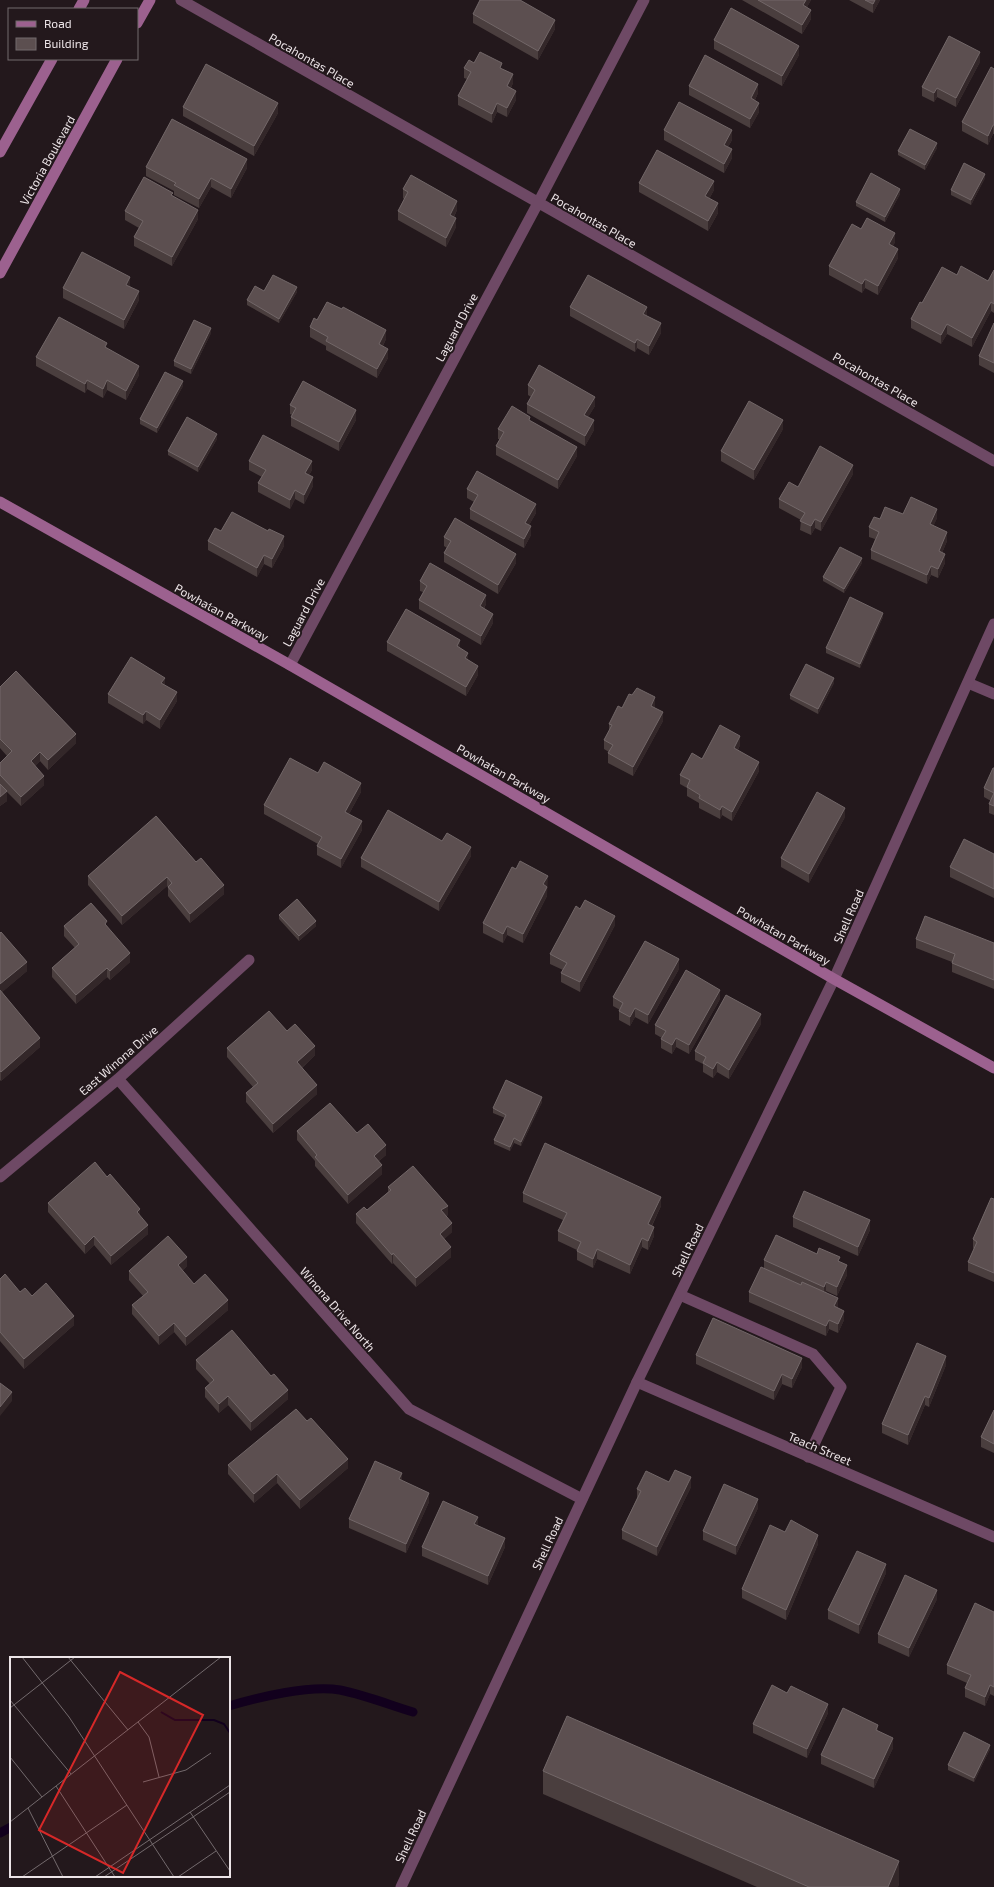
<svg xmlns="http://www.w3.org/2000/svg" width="994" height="1887" viewBox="0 0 994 1887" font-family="'Exo 2',sans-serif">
	<rect width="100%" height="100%" fill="#23181c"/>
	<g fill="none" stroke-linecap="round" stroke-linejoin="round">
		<path stroke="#12001d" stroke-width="9" d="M229,1706c30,-9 80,-21 111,-16 25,5 50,15 73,22
			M0,1833l11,-6"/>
		<path stroke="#6e4965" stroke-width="11" d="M680,1295l133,59 28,33 -33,70"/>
		<path stroke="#6e4965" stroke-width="11" d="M181,0l813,461
			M290,665l248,-462 106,-203
			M968,683l26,11
			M118,1079l291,330 173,90
			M0,1177l118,-98 131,-119
			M637,1382l357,155"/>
		<path stroke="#6e4965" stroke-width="11" d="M401,1887l236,-505 197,-403 160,-355"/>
		<path stroke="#9c618f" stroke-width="11" d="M79,9l5,-9
			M137,23l13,-23
			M0,152l52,-93
			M0,273l117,-214
			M0,502l290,163 544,314 160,89"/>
	</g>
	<path fill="#4a3e3e" d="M742,0h69l-4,7 4,12 -9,15z
		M849,0h31l-7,13z
		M473,14l82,15 -17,31 -65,-37z
		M714,40l85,15 -17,31 -68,-37z
		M980,62l-24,45 -19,-10 -3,5 -12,-6v-9z
		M474,63l28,6 11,14 -2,5 5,12 -9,17 -10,-5 -5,11 -34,-18v-9l9,-17 -3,-1v-10z
		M994,69v65h-1l-5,11 -26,-14v-9z
		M689,86l69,7 -3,7 4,12 -9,16 -61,-33z
		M183,107l95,6 -24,43 -71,-40z
		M664,130l68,10 -4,7 4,11 -8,15 -60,-33z
		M937,148l-12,22 -27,-15v-4z
		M146,167l101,1 -16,30 -20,-11 -12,21 -25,-13v-4l-28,-15z
		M985,178l-14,27 -20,-10v-5z
		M639,183l75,7 -5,9 9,14 -10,18 -69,-39z
		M403,189l54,21 -3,7 2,10 -10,20 -48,-27v-9l6,-12 -1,-1z
		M900,194l-15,28 -29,-16v-4z
		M173,196l25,23 -26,47 -38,-20v-9l5,-9 -14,-8v-9z
		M861,229l34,13 -2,4 5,12 -20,37 -13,-7 -3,5 -33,-18v-9z
		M994,270v43l-3,-2 -19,36 -25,-13 -6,10 -30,-16v-9l11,-16 35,-28 31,6z
		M130,286l9,14 -15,29 -61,-31v-10z
		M297,292l-18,31 -32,-18v-5z
		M570,307l77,9 14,17 -12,22 -12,-7 -2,4 -65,-36z
		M994,323v50l-15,-8v-9z
		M310,327l76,12 -3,7 5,12 -11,20 -51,-28v-4l-16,-9z
		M211,333l-20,41 -17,-8v-5z
		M107,348l32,27 -13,25 -19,-10 -4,8 -16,-9 -2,4 -49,-27v-9z
		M528,385l67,21 -7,11 6,13 -9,16 -58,-33v-9l4,-7 -3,-2z
		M183,386l-26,47 -17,-9v-5z
		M290,405l66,15 -17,31 -48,-25v-9l1,-2 -2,-1z
		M530,421l47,35 -19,33 -62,-34v-9l4,-7h-2v-10z
		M783,429l-29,51 -33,-19v-10z
		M217,439l-19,33 -30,-17v-4z
		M249,461l63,9 -3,5 4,11 -9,18 -9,-5 -5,10 -32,-17v-9l4,-6 -13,-7z
		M853,474l-32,57 -6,-3 -4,7 -11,-5 1,-10 -22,-12v-9l19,-12z
		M467,489l69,24 -7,12 2,10 -7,13 -54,-29v-10l4,-7 -7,-4z
		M903,514l34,4 -4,8 14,15 -5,12 3,10 -7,15 -7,-3 -4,9 -56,-25v-9l4,-11 -6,-2v-10l11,-8z
		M221,531h47l16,15 -12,22 -8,-4 -7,13 -49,-27v-9z
		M444,537l72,26 -18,31 -54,-32v-9l3,-5 -3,-2z
		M862,563l-18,30 -21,-12v-4z
		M420,581l66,23 -2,5 9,14 -12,22 -62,-36v-9l4,-8 -3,-1z
		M883,617l-23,51 -34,-15v-5z
		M387,642l81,18 10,15 -12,21 -79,-45z
		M834,683l-16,31 -28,-15v-4z
		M165,685l12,16 -17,28 -14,-9 -3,4 -35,-21v-9z
		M0,687l76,56 -28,27 -8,-9 -5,5 9,19 -23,21 -19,-19 5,14 -7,5v-43l7,-7 -7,-8z
		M655,707v1l8,13 -30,55 -25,-13v-10l1,-1 -5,-3v-9l5,-9v-7l13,-16z
		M740,745l-2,5 21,21 -27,50 -10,-6 -2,4 -21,-11v-5l-12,-7v-8l-7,-4v-9l22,-16z
		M994,768v47l-5,-2v-9l2,-3 -7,-4v-9z
		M318,773l43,19 -12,22 13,16 -21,38 -24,-13v-9l1,-2 -54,-30v-9z
		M156,816l68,78 -34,29 -22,-27v-9l-1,-1 -45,39 -34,-40v-9z
		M845,817l-36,66 -28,-16v-9z
		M442,841l29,15 -32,55 -78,-44v-9z
		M994,854v44l-44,-21v-10z
		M548,886l-1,1v9l-24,47 -16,-8 -4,8 -20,-10v-10z
		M279,915l37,11 -17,15 -20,-22z
		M615,925l-35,67 -19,-10v-9l2,-3 -13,-6v-10z
		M64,926h43l23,36 -20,18 -3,-3 -31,27 -24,-27v-9l23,-20 -11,-12z
		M0,933l27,38 -25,21 38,55 -39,34 -1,-1z
		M916,939l78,4v46l-42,-17v-10l-36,-14z
		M679,969l-31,55 -13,-7 -5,9 -11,-6v-9l1,-1 -7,-4v-9z
		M720,999l-31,55 -13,-7 -4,7 -11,-6v-9l1,-1 -7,-4v-9z
		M761,1024l-32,55 -12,-7 -4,6 -10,-6v-8l-8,-4v-9z
		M287,1031l28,24 -13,13 15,26 -44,39 -27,-31v-9l7,-6 -26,-30v-9z
		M542,1102l-21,44 -7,-3 -4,8 -16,-7v-4l11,-22 -12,-5v-5z
		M297,1131l60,2 29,22 -7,6 3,13 -34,30 -33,-38v-5l-18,-21z
		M388,1187l60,28 -2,1 6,16 -8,7 7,18 -35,30 -23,-24 -1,1 -36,-41v-9l11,-4 21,-18z
		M523,1193l138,13 -9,20 2,10 -6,14 -6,-3 -12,27 -33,-15 -4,9 -16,-8v-10l-19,-9v-10l5,-11 -40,-18z
		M994,1199v83l-26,-11v-9l6,-13 -1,-1v-9z
		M48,1203l92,13 8,18 -37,31 -17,-20 -9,9 -37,-42z
		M793,1217l77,13 -12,26 -65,-29z
		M817,1254l23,8 7,13 -10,21 -11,-5v1l12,15h-1l7,13 -6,13 -9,-4 -3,7 -77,-34v-10l15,-23v-9z
		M187,1266l-5,5 12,13 34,26 -42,36 -12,-14 -15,13 -27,-31v-9l11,-9 -14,-16v-9z
		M0,1279l20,13 12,4 42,29 -50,44 -24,-28z
		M696,1355l106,12 -10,21 -10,-4 -8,16 -78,-36z
		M196,1360l92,39 -37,32 -23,-26 -9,8 -14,-16v-9l5,-4 -14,-15z
		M946,1365l-17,42 -4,-2 -17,40 -26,-12v-9z
		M994,1410v43l-13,-6v-10z
		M228,1465l120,3 -48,41 -23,-26 -23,20 -26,-29z
		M402,1481l27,21 -23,51 -57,-25v-9z
		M669,1482l22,5 -34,69 -35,-17v-9l15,-32v-9z
		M758,1508l-22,47 -33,-15v-9z
		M478,1526l27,21 -17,38 -66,-29v-9z
		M785,1532l33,12 -32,76 -44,-22v-9z
		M886,1573l-27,61 -31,-15v-9z
		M937,1599l-28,58 -31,-14v-9z
		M994,1612v84l-4,-2 -5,12 -20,-9v-9l2,-5 -20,-9v-9z
		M787,1693l41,20 -21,45 -54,-25v-9z
		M878,1731l15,17 -19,40 -53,-24v-9z
		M990,1749l-16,33 -26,-12v-5z
		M543,1771l356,112 -1,4h-141l-214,-93z"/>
	<path fill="#332729" d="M806,0h5l-8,14v-9z
		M875,0h5l-7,13v-9z
		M811,10v9l-9,15v-9z
		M555,20v9l-17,31v-9z
		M799,46v9l-17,31v-10z
		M980,52v10l-24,45v-9z
		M513,74v9l-6,13v-10z
		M758,84v9l-7,15v-10z
		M937,88v9l-3,5v-9z
		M516,91v9l-9,17v-9z
		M278,103v10l-24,43v-10z
		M497,103v9l-5,11v-9z
		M759,103v9l-9,16v-9z
		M993,125v9l-5,11v-9z
		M732,130v10l-8,14v-9z
		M937,143v5l-12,22v-5z
		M732,149v9l-8,15v-9z
		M247,159v9l-16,30v-9z
		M985,174v4l-14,27v-5z
		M211,178v9l-12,21v-9z
		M714,181v9l-9,16v-10z
		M900,189v5l-15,28v-5z
		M457,201v9l-7,14v-9z
		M718,203v10l-10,18v-10z
		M198,210v9l-26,47v-9z
		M456,218v9l-10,20v-9z
		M895,233v9l-6,12v-10z
		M898,249v9l-20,37v-9z
		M130,277v10l-4,-2z
		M865,279v9l-3,5v-9z
		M297,287v5l-18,31v-4z
		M139,291v9l-15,29v-9z
		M991,302v9l-19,36v-9z
		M647,307v9l-4,-2z
		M661,323v10l-12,22v-9z
		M947,324v10l-6,10v-9z
		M211,328v5l-20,41v-5z
		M386,330v9l-7,14v-9z
		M637,339v9l-2,4v-9z
		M388,349v9l-11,20v-9z
		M139,366v9l-13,25v-9z
		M87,380v9l-2,4v-9z
		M107,380v10l-4,8v-9z
		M183,381v5l-26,47v-5z
		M595,397v9l-11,18v-9z
		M356,410v10l-17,31v-9z
		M594,420v10l-9,16v-10z
		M783,420v9l-29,51v-10z
		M217,434v5l-19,33v-5z
		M577,447v9l-19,33v-9z
		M312,461v9l-7,12v-9z
		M853,465v9l-32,57v-9z
		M313,477v9l-9,18v-9z
		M295,490v9l-5,10v-9z
		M536,504v9l-11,19v-9z
		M937,509v9l-7,16v-10z
		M815,519v9l-4,7v-9z
		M531,526v9l-7,13v-9z
		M947,532v9l-8,19v-9z
		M284,536v10l-12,22v-9z
		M516,554v9l-18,31v-9z
		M945,554v9l-7,15v-9z
		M264,555v9l-7,13v-9z
		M862,558v5l-18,30v-4z
		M931,566v9l-4,9v-9z
		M486,595v9l-6,11v-9z
		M883,613v4l-23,51v-4z
		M493,614v9l-12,22v-9z
		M460,640v9l-3,-3z
		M468,653v9l-3,-4z
		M478,666v9l-12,21v-9z
		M165,678v9l-4,-4z
		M834,678v5l-16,31v-5z
		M177,692v9l-17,28v-9z
		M655,697v10l-4,8v-9z
		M146,711v9l-3,4v-9z
		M663,712v9l-30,55v-9z
		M76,734v9l-28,27v-10z
		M740,736v9l-6,12v-9z
		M40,752v9l-9,9v-9z
		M759,762v9l-27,50v-9z
		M44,776v9l-23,21v-9z
		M361,783v9l-16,29v-9z
		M7,791v10l-7,5v-9z
		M722,806v9l-2,4v-9z
		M845,808v9l-36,66v-9z
		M362,821v9l-21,38v-9z
		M471,847v9l-32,55v-9z
		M548,876l-1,20 -24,47v-9l20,-50z
		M167,877v9l-45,39v-9z
		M224,885v9l-34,29v-9z
		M615,916v9l-35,67v-10z
		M316,921v5l-17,15v-5z
		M507,926v9l-4,8v-9z
		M130,953v9l-20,18v-9z
		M679,959v10l-31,55v-9z
		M27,962v9l-27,23v-10z
		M107,968v9l-31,27v-9z
		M720,990v9l-31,55v-9z
		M635,1008v9l-5,9v-9z
		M761,1014v10l-32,55v-9z
		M40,1038v9l-39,34v-9z
		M676,1038v9l-4,7v-9z
		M315,1046v9l-18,17v-10z
		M717,1062v10l-4,6v-9z
		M317,1085v9l-44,39v-9z
		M542,1097v5l-21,44v-4z
		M514,1138v5l-4,8v-4z
		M386,1145v10l-12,10v-9z
		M382,1165v9l-34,30v-9z
		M661,1197v9l-13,27v-9z
		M448,1206v9l-7,5v-10z
		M140,1209v9l-3,-6z
		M870,1220v10l-12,26v-9z
		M452,1223v9l-12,11v-9z
		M148,1225v9l-37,31v-9z
		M654,1227v9l-6,14v-9z
		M94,1236v9l-9,9v-9z
		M642,1238v9l-12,27v-9z
		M451,1247v10l-35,30v-9z
		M597,1249v10l-4,9v-9z
		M393,1253v10l-1,1v-9z
		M187,1257v9l-9,9v-10z
		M847,1265v10l-10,21v-9z
		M826,1282v9l-2,5v-9z
		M838,1298v9l-4,8v-9z
		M228,1300v10l-42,36v-9z
		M844,1311v9l-6,13v-9z
		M74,1316v9l-50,44v-10z
		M829,1320v9l-3,7v-10z
		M174,1323v9l-15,13v-9z
		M946,1356v9l-17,42v-9z
		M802,1358v9l-10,21v-9z
		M782,1374v10l-8,16v-9z
		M288,1390v9l-37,32v-9z
		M12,1392v9l-12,15v-9z
		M228,1396v9l-9,8v-9z
		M925,1396v9l-17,40v-10z
		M348,1459v9l-48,41v-9z
		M402,1473v9l-3,-3z
		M277,1474v9l-23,20v-9z
		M691,1477v10l-34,69v-9z
		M429,1493v9l-23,51v-9z
		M758,1499v9l-22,47v-9z
		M478,1517v9l-4,-2z
		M818,1535v9l-32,76v-10z
		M505,1538v9l-17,38v-9z
		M886,1564v9l-27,61v-9z
		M937,1590v9l-28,58v-9z
		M990,1685v9l-5,12v-9z
		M828,1704v9l-21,45v-9z
		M878,1725v9l-2,-4z
		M893,1738v10l-19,40v-9z
		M990,1745v4l-16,33v-4z
		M899,1861v22l-1,4h-10z"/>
	<path fill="#5c4f50" stroke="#726768" d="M480,0h40l35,20 -17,31 -65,-37z
		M758,0h48l-3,5 8,5 -9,15z
		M865,0h10l-2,4z
		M731,8l68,38 -17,30 -68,-36z
		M949,36l31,16 -24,46 -19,-10 -3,5 -12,-6z
		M480,52l22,11 -2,5 13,6 -6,12 9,5 -9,17 -10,-5 -5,11 -34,-18 13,-24 -7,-4 5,-8 5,3z
		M705,55l53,29 -7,14 8,5 -9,16 -61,-33z
		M206,64l72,39 -24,43 -71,-39z
		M991,67l3,2v56h-1l-5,11 -26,-14z
		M679,102l53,28 -8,15 8,4 -8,15 -60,-34z
		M172,119l75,40 -16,30 -20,-11 -12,21 -25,-14 2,-2 -30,-16z
		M910,129l27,14 -12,22 -27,-14z
		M657,150l57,31 -9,15 13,7 -10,18 -69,-38z
		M964,163l21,11 -14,26 -20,-10z
		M871,173l29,16 -15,28 -29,-15z
		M411,175l46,26 -7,14 6,3 -10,20 -48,-27 10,-19 -5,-3z
		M144,177l29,16 -2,2 27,15 -26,47 -38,-20 9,-16 -18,-10z
		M867,218l28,15 -6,11 9,5 -20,37 -13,-7 -3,5 -33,-18 23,-42 9,5z
		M82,252l48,25 -4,8 13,6 -15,29 -61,-32z
		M961,266l27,15 6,-11v34l-3,-2 -19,36 -25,-14 -6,11 -30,-16 9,-17 2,1 20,-36 15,8z
		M273,275l24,12 -18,32 -32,-19 8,-14 9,5z
		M588,275l59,32 -4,7 18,9 -12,23 -12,-7 -2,4 -65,-36z
		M327,302l15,7 1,-2 43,23 -7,14 9,5 -11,20 -51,-28 2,-4 -18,-10 4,-9 3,2z
		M59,317l48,26 -2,4 34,19 -13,25 -19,-11 -4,9 -16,-9 -2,4 -49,-27z
		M194,320l17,8 -20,41 -17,-8z
		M994,323v40l-15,-7z
		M539,365l56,32 -11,18 10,5 -9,16 -58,-32 8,-14 -7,-5z
		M165,372l18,9 -26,47 -17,-9z
		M303,381l53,29 -17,32 -48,-25 5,-9 -6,-3z
		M749,401l34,19 -29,50 -33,-19z
		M512,406l18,11 -1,3 48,27 -19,33 -62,-34 8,-14 -6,-3z
		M187,417l30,17 -19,33 -30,-16z
		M263,435l49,26 -7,12 8,4 -9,18 -9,-5 -5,10 -32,-17 8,-13 -17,-9z
		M820,446l33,19 -32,57 -6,-3 -4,7 -11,-5 5,-8 -26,-14 10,-17 9,5z
		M477,471l59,33 -11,19 6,3 -7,13 -54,-30 8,-14 -11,-6z
		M911,497l26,12 -7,15 17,8 -8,19 6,3 -7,15 -7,-3 -4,9 -56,-25 8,-18 -10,-5 5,-10 6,2 5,-12 18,7z
		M232,512l36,19 1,-2 15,7 -12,23 -8,-4 -7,13 -49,-27 7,-13 6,3z
		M455,518l61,36 -18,31 -54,-32 7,-12 -7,-4z
		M840,547l22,11 -18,31 -21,-12z
		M430,563l56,32 -6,11 13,8 -12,22 -62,-36 8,-14 -7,-5z
		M850,597l33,16 -23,51 -34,-16z
		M406,609l54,31 -3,6 11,7 -3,5 13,8 -12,21 -79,-45z
		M131,657l34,21 -4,5 16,9 -17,28 -14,-9 -3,4 -35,-21z
		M806,664l28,14 -16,31 -28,-14z
		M16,671l60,63 -28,26 -8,-8 -9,9 13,15 -23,21 -21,-22v-12l12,-12 -12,-12v-52z
		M637,688l18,9 -4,9 12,6 -30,55 -25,-14 5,-8 -9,-5 8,-15 -3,-1 9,-18 4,2 7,-14 3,1z
		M720,725l20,11 -6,12 25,14 -27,50 -10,-6 -2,4 -21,-12 1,-3 -13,-8 3,-7 -10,-5 12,-22 10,6z
		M290,758l28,15 6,-11 37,21 -16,29 17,9 -21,38 -24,-13 5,-9 -58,-32z
		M993,768h1v38l-5,-2 5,-11 -10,-5z
		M0,784l7,7 -7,6z
		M817,792l28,16 -36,66 -28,-16z
		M388,810l54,31 5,-8 24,14 -32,55 -78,-44z
		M156,816l40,46 5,-4 23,27 -34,29 -22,-27 4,-4 -5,-6 -45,39 -34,-40z
		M964,839l30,15v35l-44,-22z
		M520,861l28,15 -5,8 4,3 -24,47 -16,-8 -4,8 -20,-11 29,-56 4,2z
		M297,899l19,22 -17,15 -20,-21z
		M585,900l30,16 -35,66 -19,-9 6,-10 -17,-9 26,-48 4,3z
		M91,903l16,18 -2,3 25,29 -20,18 -3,-3 -31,27 -24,-27 27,-24 -15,-18z
		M925,916l69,27v37l-42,-17 3,-9 -39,-15z
		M1,932l26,30 -27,22v-51z
		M645,941l34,18 -31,56 -13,-7 -5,9 -11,-6 4,-8 -10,-6z
		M686,970l34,20 -31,55 -13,-7 -4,7 -11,-6 5,-8 -11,-6z
		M0,990l40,48 -39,34 -1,-1z
		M726,995l35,19 -32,56 -12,-8 -4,7 -10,-6 3,-6 -11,-6z
		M269,1011l18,20 8,-7 20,22 -18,16 20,23 -44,39 -27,-31 12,-10 -31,-35z
		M506,1080l36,17 -21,45 -7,-4 -4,9 -16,-7 12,-25 -13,-7z
		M330,1103l27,30 11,-9 18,21 -12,11 8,9 -34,30 -33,-38 2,-2 -20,-24z
		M545,1143l116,54 -13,27 6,3 -6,14 -6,-3 -12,27 -33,-16 -4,10 -16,-8 4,-9 -23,-11 9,-18 -44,-20z
		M95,1162l12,15 3,-3 30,35 -3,3 11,13 -37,31 -17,-20 -9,9 -37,-42z
		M413,1166l35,40 -7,4 11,13 -12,11 11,13 -35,31 -23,-25 -1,2 -36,-41 8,-7 3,3 24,-20 -3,-3z
		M804,1191l66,29 -12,27 -65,-30z
		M991,1198l3,1v74l-26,-11 9,-20 -4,-3z
		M776,1235l41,19 2,-6 21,9 -2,4 9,4 -10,22 -11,-5 -2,5 -60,-27z
		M168,1236l19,21 -9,8 16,19 11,-10 23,26 -42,37 -12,-14 -15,13 -27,-31 16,-13 -19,-21z
		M761,1267l40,18 1,-3 36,16 -4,8 10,5 -6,13 -9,-4 -3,6 -77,-34z
		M5,1274l15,18 5,-4 7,8 14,-13 28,33 -50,43 -24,-27v-53z
		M713,1318l89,40 -10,21 -10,-5 -8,17 -78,-36z
		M232,1330l39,46 3,-2 14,16 -37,32 -23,-26 -9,8 -14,-16 9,-8 -18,-20z
		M917,1343l29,13 -17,42 -4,-2 -17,39 -26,-11z
		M0,1383l12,9 -12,15z
		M296,1409l11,12 4,-3 37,41 -48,41 -23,-26 -23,20 -26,-29z
		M994,1410v34l-13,-7z
		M375,1461l27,12 -3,6 30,14 -23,51 -57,-25z
		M675,1470l16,7 -34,70 -35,-17 19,-39 -4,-2 9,-18 23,11z
		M724,1484l34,15 -22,47 -33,-15z
		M443,1501l35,16 -4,7 31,14 -17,38 -66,-29z
		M791,1520l27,15 -32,75 -44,-21 28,-64 15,7z
		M857,1551l29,13 -27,61 -31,-15z
		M905,1575l32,15 -28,58 -31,-14z
		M975,1603l19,9v75l-4,-2 -5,12 -20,-9 6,-13 -24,-10z
		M772,1685l15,8 4,-7 37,18 -21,45 -54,-25z
		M843,1708l35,17 -2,5 17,8 -19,41 -53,-24z
		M567,1716l332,145 -11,26h-79l-266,-116z
		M964,1732l26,13 -16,33 -26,-13z"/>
	<g text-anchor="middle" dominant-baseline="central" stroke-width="4" stroke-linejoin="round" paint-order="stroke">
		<g font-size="12" fill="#ece4e7" stroke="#23181c">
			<text transform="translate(312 60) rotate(30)">Pocahontas Place</text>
			<text transform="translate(47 160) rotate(-61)">Victoria Boulevard</text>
			<text transform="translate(594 220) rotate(30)">Pocahontas Place</text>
			<text transform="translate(456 327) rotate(-62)">Laguard Drive</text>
			<text transform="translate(876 379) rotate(30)">Pocahontas Place</text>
			<text transform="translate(222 612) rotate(29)">Powhatan Parkway</text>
			<text transform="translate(303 612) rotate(-62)">Laguard Drive</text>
			<text transform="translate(504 773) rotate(30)">Powhatan Parkway</text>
			<text transform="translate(848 916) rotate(-66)">Shell Road</text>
			<text transform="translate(784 935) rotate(30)">Powhatan Parkway</text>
			<text transform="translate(118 1060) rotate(-41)">East Winona Drive</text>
			<text transform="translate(687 1250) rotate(-64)">Shell Road</text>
			<text transform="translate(338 1309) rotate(49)">Winona Drive North</text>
			<text transform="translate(820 1448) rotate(23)">Teach Street</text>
			<text transform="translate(547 1543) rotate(-65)">Shell Road</text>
			<text transform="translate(410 1836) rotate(-65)">Shell Road</text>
		</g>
	</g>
	<g transform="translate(10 1657)">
		<rect width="220" height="220" fill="#23181c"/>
		<path fill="none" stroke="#12001d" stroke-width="2" d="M151,55l14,8h39l10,4 6,9"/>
		<path fill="none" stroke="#736a6d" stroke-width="1" d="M12,0l47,60 105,160M58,0l60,73M0,43l61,74M0,51l65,-51M128,65l11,15 10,40M0,100l32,40M133,125l43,-12 25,-17M46,129l59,91M18,151l35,69M180,155l40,59M0,165l211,-165M12,220l105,-72M85,220l135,-92M94,220l126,-85M168,220l38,-26"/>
		<path fill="#d62828" fill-opacity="0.15" stroke="#d62828" stroke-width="2" d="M110,15l83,43 -80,158 -84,-43z"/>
		<rect width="220" height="220" fill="none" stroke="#ece4e7" stroke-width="2"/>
	</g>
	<rect x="8" y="8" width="130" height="52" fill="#23181c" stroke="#736a6d"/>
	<rect x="16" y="21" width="20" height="6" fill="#9c618f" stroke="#736a6d"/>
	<text x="44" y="28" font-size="12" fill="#ece4e7">Road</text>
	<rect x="16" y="38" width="20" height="12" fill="#5c4f50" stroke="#736a6d"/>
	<text x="44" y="48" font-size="12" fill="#ece4e7">Building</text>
</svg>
